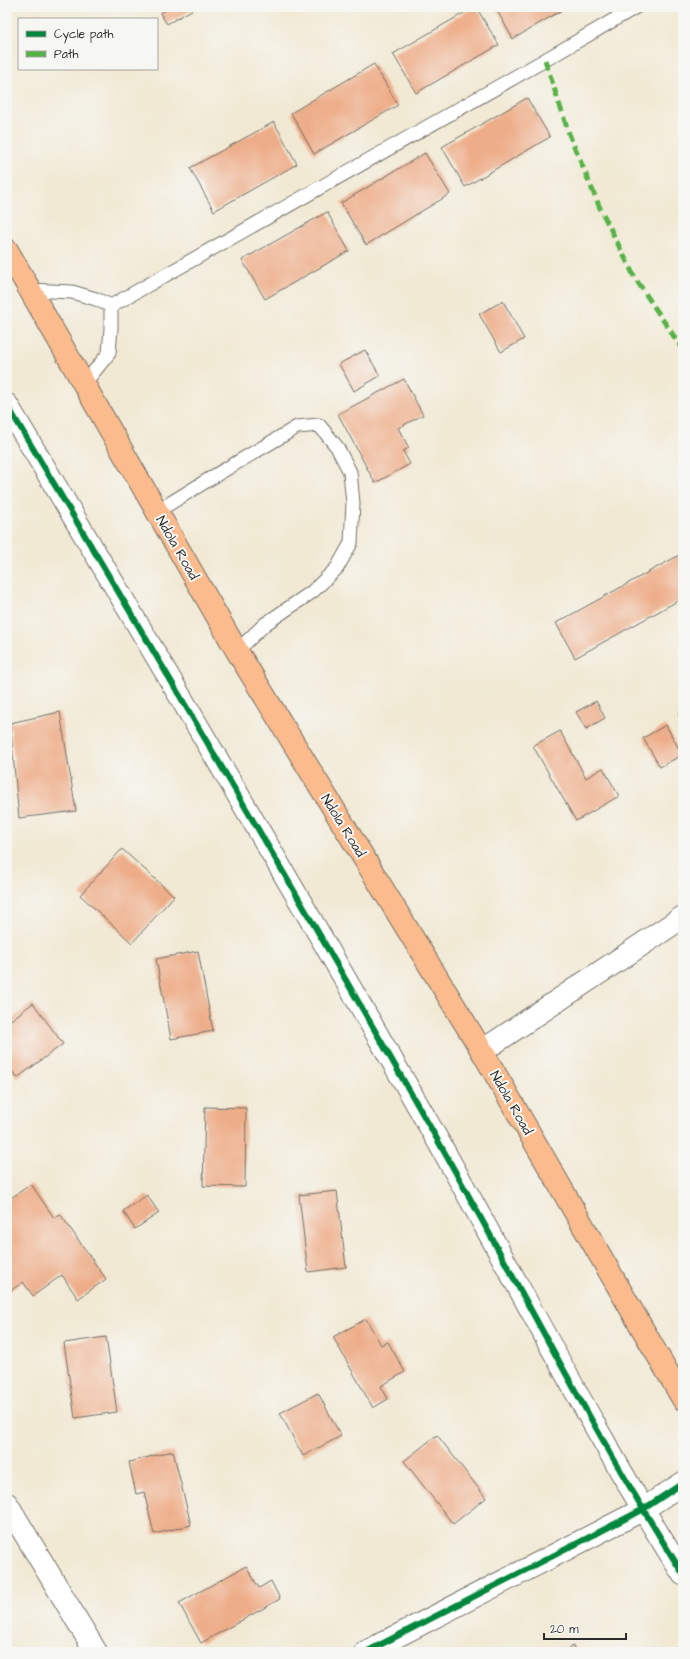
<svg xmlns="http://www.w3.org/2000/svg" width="690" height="1659" viewBox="0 0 690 1659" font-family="'Architects Daughter',sans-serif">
	<rect width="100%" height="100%" fill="#f6f6f2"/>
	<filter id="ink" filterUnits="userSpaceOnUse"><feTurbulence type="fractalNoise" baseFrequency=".025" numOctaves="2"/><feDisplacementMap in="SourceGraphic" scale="8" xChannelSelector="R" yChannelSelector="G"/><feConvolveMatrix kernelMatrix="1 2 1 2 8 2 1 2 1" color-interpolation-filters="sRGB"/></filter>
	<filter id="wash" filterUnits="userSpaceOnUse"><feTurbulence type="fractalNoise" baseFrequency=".012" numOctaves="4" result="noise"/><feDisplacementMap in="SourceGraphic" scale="16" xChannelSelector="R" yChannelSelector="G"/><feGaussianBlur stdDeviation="0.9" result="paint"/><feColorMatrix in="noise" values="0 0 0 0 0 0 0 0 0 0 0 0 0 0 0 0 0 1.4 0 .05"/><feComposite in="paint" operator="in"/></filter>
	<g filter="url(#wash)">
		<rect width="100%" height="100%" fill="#f1e9d4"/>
		<g id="blocks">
			<path fill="#eead89" d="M171,7h26l-30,17 -7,-11z
				M474,7h2l23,38 -83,48 -23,-39z
				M495,7h72l-54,32z
				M374,64l24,41 -84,49 -23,-41z
				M527,98l23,39 -85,50 -23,-40z
				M274,122l23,42 -83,47 -24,-43z
				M425,153l25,41 -84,51 -25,-42z
				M327,212l22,39 -84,48 -23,-39z
				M503,301l21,38 -23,13 -22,-38z
				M365,350l15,26 -26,15 -15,-27z
				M404,379l19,36 -25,13 11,20 -6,3 7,13 -35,19 -37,-69z
				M683,553v45l-108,60 -19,-35z
				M596,701l9,17 -19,11 -10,-17z
				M683,711v13l-5,-10z
				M60,712l16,99 -57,7 -9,-95z
				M666,725l16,30 -22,12 -17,-29z
				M560,731l26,47 17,-10 16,28 -43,25 -43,-75z
				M122,849l52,47 -42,47 -52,-48z
				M198,951l15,80 -42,8 -15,-80z
				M33,1003l30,41 -46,34 -10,-14v-41z
				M205,1107l41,1 -1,79 -42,-1z
				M31,1184l23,34 6,-4 46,65 -28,20 -16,-24 -29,21 -10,-14 -16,11v-92z
				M337,1191l9,76 -38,5 -9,-77z
				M147,1195l12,18 -24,16 -12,-18z
				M366,1319l15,26 7,-3 17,30 -24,14 7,13 -15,9 -40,-71z
				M106,1337l11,75 -42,6 -11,-75z
				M318,1393l23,43 -38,20 -23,-43z
				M437,1435l49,63 -33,26 -49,-63z
				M173,1451l18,74 -37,9 -10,-42 -8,2 -7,-32z
				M246,1566l13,22 12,-7 9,18 -79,44 -22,-40z
				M573,1646l3,6h-13z"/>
		</g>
	</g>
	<g filter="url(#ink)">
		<use href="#blocks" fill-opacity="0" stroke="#706e66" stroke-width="1"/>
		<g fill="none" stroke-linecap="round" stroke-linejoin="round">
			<g stroke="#706e66" stroke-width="15">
				<path id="service" d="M30,290l42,2 24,7 15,7v22l-2,25 -25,31
					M111,306l434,-246 91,-53
					M156,512l60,-37 81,-48 22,-2 18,22 13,25 3,31 -2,40 -14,25 -25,24 -47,32 -28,27"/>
			</g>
			<g stroke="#706e66" stroke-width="24">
				<path id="minor" d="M7,405c143,239 284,478 422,720 85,149 162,304 254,449
					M482,1051l201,-134
					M7,1504l89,148
					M366,1652l276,-142 41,-27"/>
			</g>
			<g stroke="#706e66" stroke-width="24">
				<path id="primary" d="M7,250l230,401 245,400 201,348"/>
			</g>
			<use href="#service" stroke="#fff" stroke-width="13"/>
			<use href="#minor" stroke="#fff" stroke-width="22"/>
			<use href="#primary" stroke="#fbbb8d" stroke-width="22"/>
			<path stroke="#56b246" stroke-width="5" stroke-dasharray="10 5" stroke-linecap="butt" d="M545,60l24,74 31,74 35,70 48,72"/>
			<g stroke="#f6f6f2" stroke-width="8">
				<path id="cycleway" d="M7,405c143,239 284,478 422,720 85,149 162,304 254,449
					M366,1652l276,-142 41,-27"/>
			</g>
			<use href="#cycleway" stroke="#00873e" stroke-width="6"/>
		</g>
	</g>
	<g text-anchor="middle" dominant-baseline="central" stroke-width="4" stroke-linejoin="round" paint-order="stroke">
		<g font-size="14" fill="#2b2b2b" stroke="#f6f6f2">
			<text transform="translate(177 548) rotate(60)">Ndola Road</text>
			<text transform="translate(343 826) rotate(58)">Ndola Road</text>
			<text transform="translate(511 1103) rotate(60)">Ndola Road</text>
		</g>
	</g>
	<rect width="690" height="1659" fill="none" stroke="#f6f6f2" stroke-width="24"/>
	<rect x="18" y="18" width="140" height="52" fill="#f6f6f2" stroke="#a5a5a2"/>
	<rect x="26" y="31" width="20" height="6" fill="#00873e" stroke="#a5a5a2"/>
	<text x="54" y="38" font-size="12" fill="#2b2b2b">Cycle path</text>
	<rect x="26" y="51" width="20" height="6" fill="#56b246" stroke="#a5a5a2"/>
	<text x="54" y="58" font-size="12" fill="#2b2b2b">Path</text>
	<path d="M544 1633v6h82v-6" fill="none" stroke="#2b2b2b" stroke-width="2"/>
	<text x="550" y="1633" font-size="12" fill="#2b2b2b" stroke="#f6f6f2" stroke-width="3" paint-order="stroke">20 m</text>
</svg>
